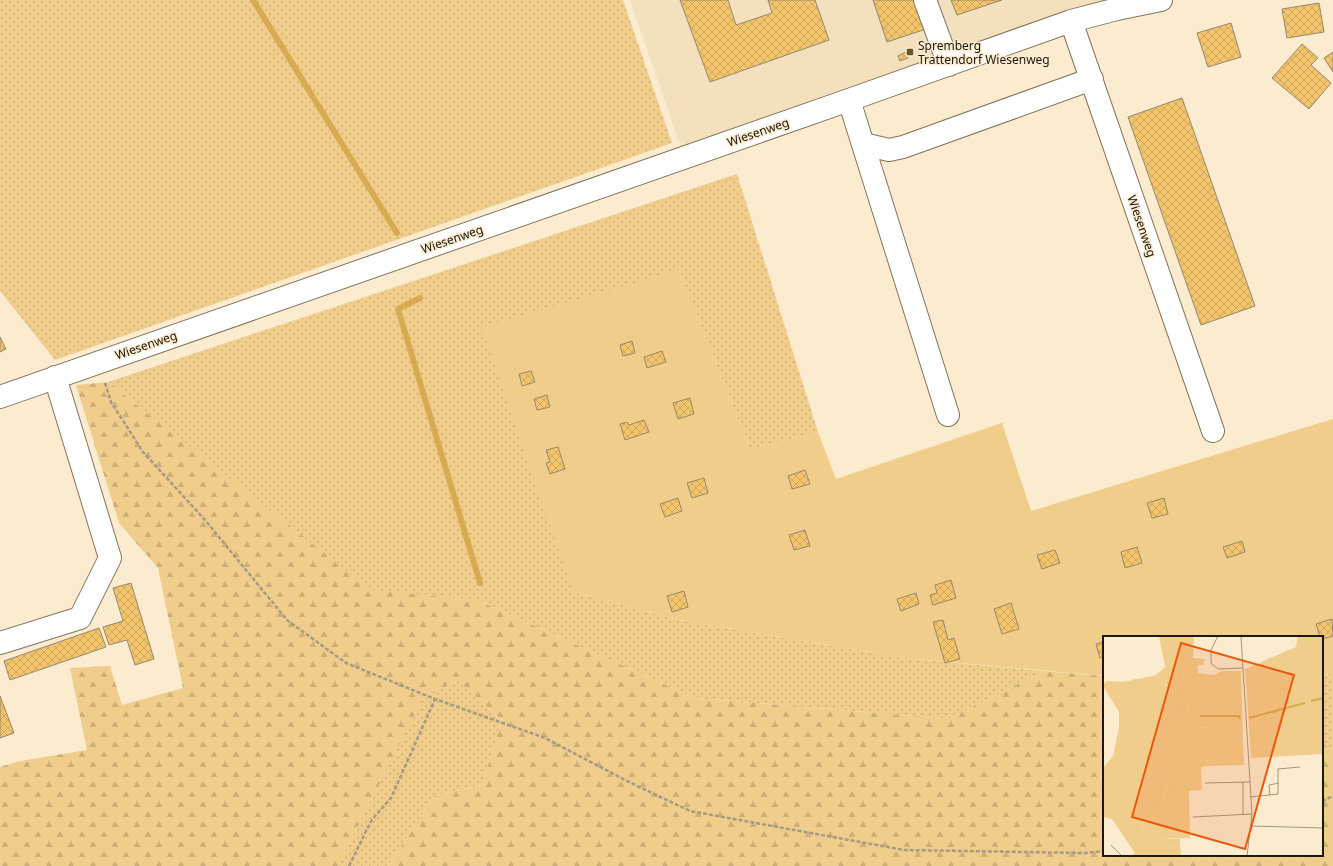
<svg xmlns="http://www.w3.org/2000/svg" width="1333" height="866" viewBox="0 0 1333 866" font-family="'Noto Sans',sans-serif">
	<defs>
		<pattern id="grass-dots" width="8" height="8" patternUnits="userSpaceOnUse"><rect width="8" height="8" fill="#f1cd8b"/><path d="M2 2h.1M6 6h.1" fill="none" stroke="#ceaf77" stroke-width="1.8" stroke-linecap="round"/></pattern>
		<pattern id="forest-firs" width="22" height="20" patternUnits="userSpaceOnUse"><rect width="22" height="20" fill="#f1cd8b"/><path d="M5 1l3.5 6h-7zM16 11l3.5 6h-7z" fill="#ceaf77"/></pattern>
		<pattern id="building-cross-hatch" width="8" height="8" patternUnits="userSpaceOnUse"><rect width="8" height="8" fill="#f2c56d"/><path d="M0 0l8 8M0 8l8-8" fill="none" stroke="#cfa85d"/></pattern>
	</defs>
	<rect width="100%" height="100%" fill="#fbebcf"/>
	<path fill="#f3e0bc" d="M630,0h479l-428,148z"/>
	<path fill="url(#grass-dots)" d="M0,0h623l49,143 -617,217 -55,-69z
		M737,174l81,258 -68,17 -71,-179 -106,322 106,28 225,38 139,13 -95,48 -253,-21 -218,-98 -106,-9 -263,-209z
		M1333,673v76l-11,-5v-68z
		M457,680l45,40 -20,65 -48,11 -46,70h-50l84,-167z"/>
	<path fill="url(#forest-firs)" d="M108,382l263,208 106,10 218,98 253,21 95,-48 61,5v179h218v-111l11,5v117h-945l46,-70 48,-11 20,-65 -45,-40 -35,20 -84,166h-338v-99l20,-6 67,-11 -17,-82 40,-2 12,39 61,-17 -25,-120 -39,-45 -43,-138z"/>
	<path fill="#f1cd8b" d="M679,270l71,179 68,-17 18,47 166,-56 29,88 302,-92v254l-11,3v-39h-218v39l-200,-18 -225,-38 -106,-28 -92,-265z"/>
	<g fill="none" stroke-linecap="round" stroke-linejoin="round">
		<path stroke="#d7ab52" stroke-width="6" d="M253,0l144,233
			M420,298l-22,11 82,274"/>
	</g>
	<path fill="url(#building-cross-hatch)" stroke="#97896f" d="M680,0h48l8,25 36,-12 -4,-13h47l14,40 -119,42z
		M873,0h43l10,29 -39,13z
		M951,0h51l-45,15z
		M1319,3l5,29 -37,6 -5,-29z
		M1231,23l10,34 -33,10 -11,-34z
		M1302,44l16,14 -7,7 20,18 -22,26 -37,-31z
		M906,52l2,6 -8,3 -2,-5z
		M1333,52v20l-9,-14z
		M1182,98l73,208 -54,19 -73,-208z
		M0,337l6,12 -6,3z
		M632,341l3,12 -12,3 -3,-11z
		M662,351l4,11 -19,6 -3,-11z
		M531,371l4,11 -13,4 -3,-12z
		M547,395l3,12 -13,3 -3,-11z
		M690,398l4,16 -16,5 -5,-16z
		M644,420l5,12 -24,8 -5,-16 7,-2 2,3z
		M558,447l7,22 -15,5 -4,-11 4,-1 -4,-12z
		M805,470l5,14 -18,5 -4,-13z
		M704,478l4,15 -16,5 -5,-15z
		M678,498l4,13 -17,6 -5,-13z
		M1164,498l4,16 -16,4 -5,-15z
		M805,530l5,16 -16,4 -5,-15z
		M1242,541l3,11 -18,6 -4,-11z
		M1137,547l5,16 -17,5 -4,-16z
		M1055,550l5,13 -18,6 -5,-14z
		M951,580l5,18 -23,7 -3,-10 7,-2 -2,-8z
		M131,583l23,76 -19,6 -8,-25 -18,5 -6,-18 20,-6 -10,-33z
		M684,591l4,16 -16,5 -5,-16z
		M916,593l3,11 -18,7 -4,-12z
		M1011,603l8,26 -17,5 -8,-25z
		M1332,619l1,17 -11,3v-2h-2l-4,-13z
		M943,620l5,20 6,-2 6,21 -15,4 -12,-41z
		M99,628l7,19 -96,33 -6,-19z
		M1104,642v15l-4,1 -4,-14z
		M0,696l14,37 -14,5z"/>
	<g fill="none" stroke-linecap="round" stroke-linejoin="round">
		<g stroke="#82745b" stroke-width="24">
			<path id="minor" d="M925,0l24,65
				M1071,21l142,410
				M849,100l99,315
				M863,144l26,6 14,-3 189,-68
				M0,397l849,-297 222,-79 46,-12 44,-9
				M0,643l80,-25 30,-60 -55,-181"/>
		</g>
		<path stroke="#a69a85" stroke-width="2.5" stroke-dasharray="4 2" stroke-linecap="butt" d="M105,383l6,19 32,50 62,68 82,100 59,43 89,36 110,39 84,44 61,29 214,39 181,3 19,-2
			M1322,801l11,-5
			M349,866l22,-45 20,-23 44,-99"/>
		<use href="#minor" stroke="#fff" stroke-width="22"/>
	</g>
	<rect fill="#6c5424" stroke="#fbebcf" stroke-width="1.5" x="906" y="48" width="8" height="8" rx="2"/>
	<g text-anchor="middle" dominant-baseline="central" stroke-width="3" stroke-linejoin="round" paint-order="stroke">
		<g font-size="12" fill="#1d180e" stroke="#fbebcf" text-anchor="start">
			<text x="918" y="45">Spremberg<tspan x="918" dy="14">Trattendorf Wiesenweg</tspan></text>
		</g>
		<g font-size="12" fill="#1d180e" stroke="#fbebcf">
			<text transform="translate(758 132) rotate(-19)">Wiesenweg</text>
			<text transform="translate(1142 226) rotate(71)">Wiesenweg</text>
			<text transform="translate(452 239) rotate(-19)">Wiesenweg</text>
			<text transform="translate(146 345) rotate(-19)">Wiesenweg</text>
		</g>
	</g>
	<g transform="translate(1103 636)">
		<rect width="220" height="220" fill="#fbebcf"/>
		<path d="M195,0h25v118l-72,4 -6,-89 51,-22zM53,39l31,29 2,5 -7,5 -8,-5 -22,-33zM138,39l3,90 -37,1 1,-10 26,-30 -38,2 -28,58 -3,-14 12,-32 21,-25 5,-13zM49,179l4,1 2,23h22v8l-19,-1 -13,-9 -6,-10z" fill="#f1cd8b"/>
		<path d="M56,0h35l-1,22 12,1 -2,6h-5v8l16,2 8,-4h19v4l-37,27 -6,13 -21,25 -12,32 3,14 -12,30 -4,-1 -10,12 6,10 13,9 19,1 1,9h-49l3,-3 -23,-34 -9,-2v-49l10,-12 6,-28v-16l-16,-26 3,-5 16,1 30,-6 22,26v7l8,5 7,-5 -2,-5 -31,-29 9,-8z" fill="#f1cd8b"/>
		<path d="M131,90v28l-26,2 -1,10 -6,1 1,23 -13,1 1,47 -33,1 -1,-23 19,-47 21,-41z" fill="#f1cd8b"/>
		<path fill="none" stroke="#d7ab52" stroke-width="2" d="M208,65l12,-3M97,80h39l1,3M146,82l56,-15"/>
		<path fill="none" stroke="#a29782" stroke-width="1" d="M115,0l-7,14v13l7,6 25,-1M138,0l11,178 -5,42M102,147l45,-1M167,159l-1,-10 10,-2M147,161l28,-3v-25l22,-2M140,179v-33M90,181l59,-3M148,190l72,2M8,209l11,11"/>
		<path fill="#e8590c" fill-opacity="0.15" stroke="#e8590c" stroke-width="2" d="M78,7l113,32 -49,174 -113,-32z"/>
		<rect width="220" height="220" fill="none" stroke="#1d180e" stroke-width="2"/>
	</g>
</svg>
